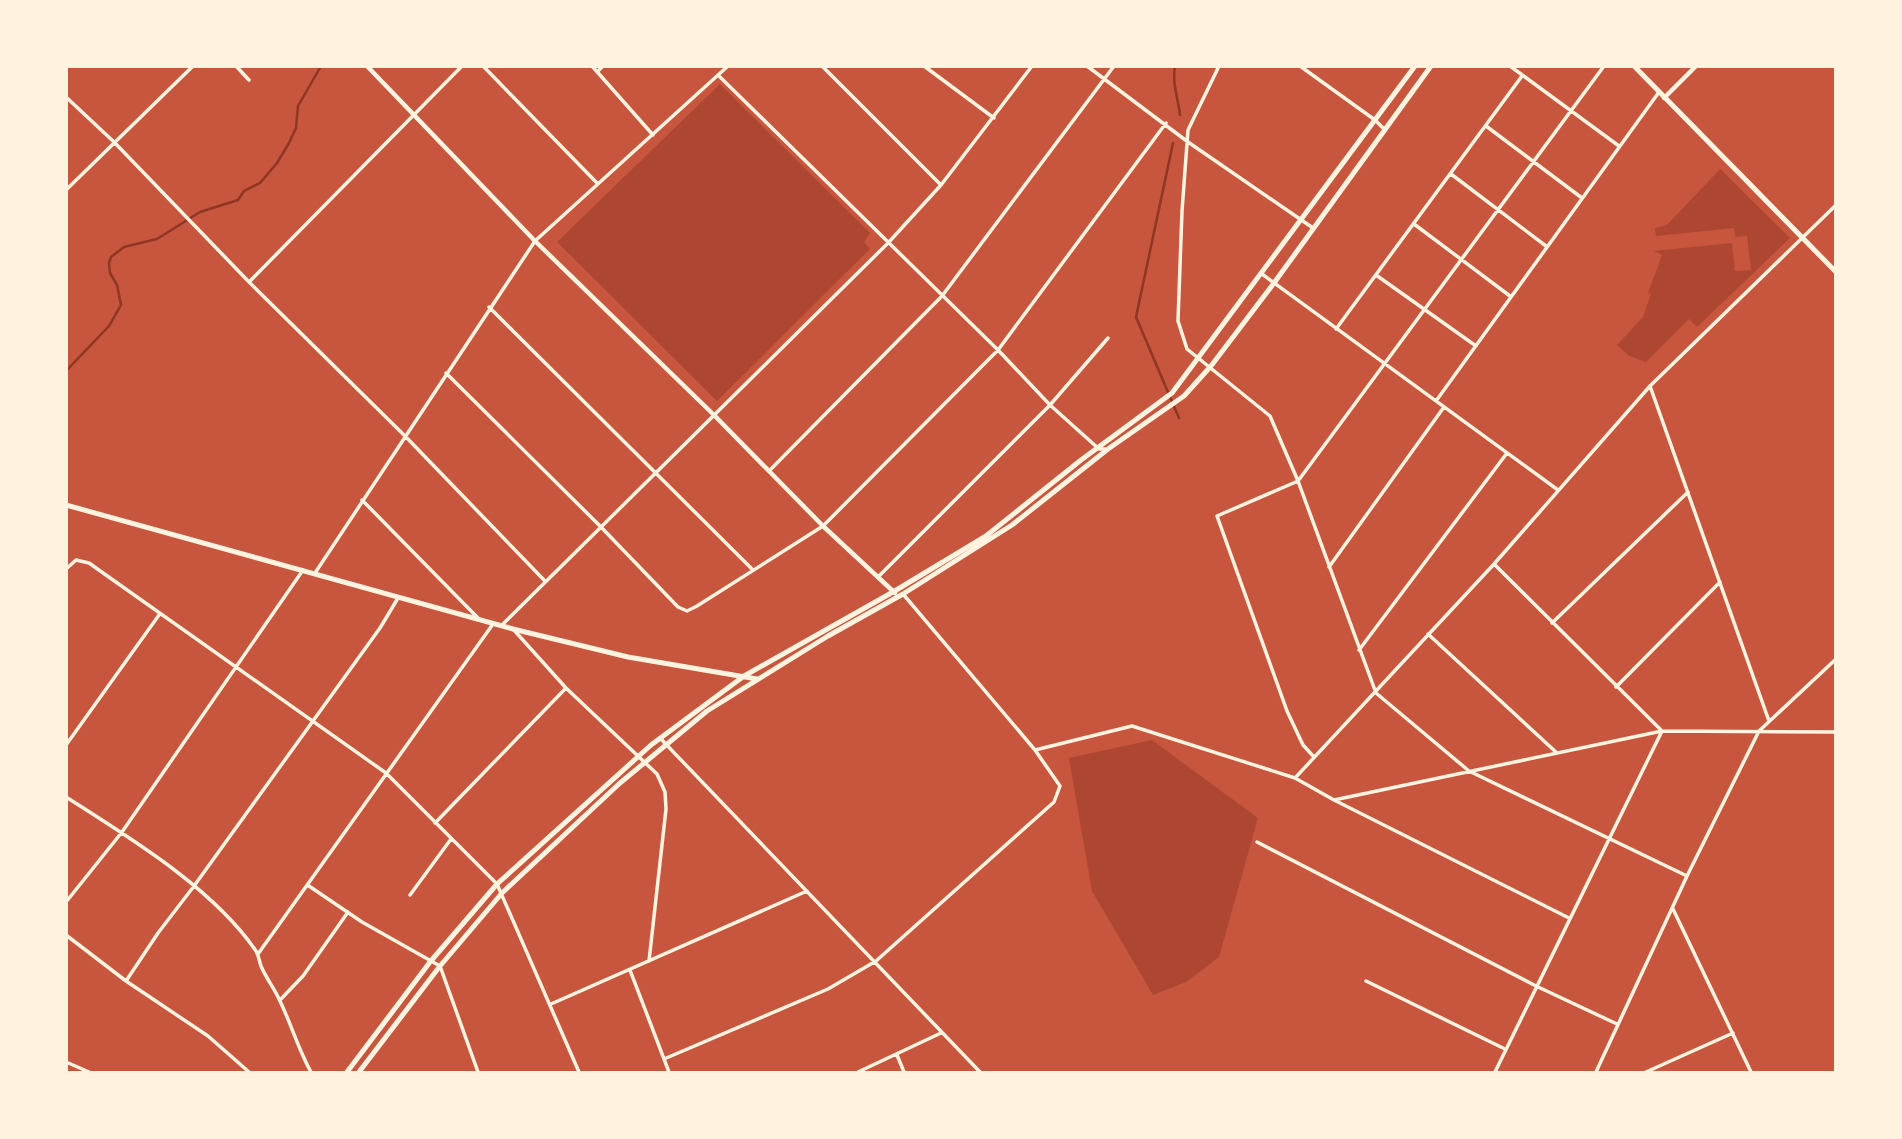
<svg xmlns="http://www.w3.org/2000/svg" width="1902" height="1139" viewBox="0 0 1902 1139" font-family="Figtree,sans-serif">
	<rect width="100%" height="100%" fill="#c8553d"/>
	<path fill="#ae4732" d="M720,84l150,149 -6,9 6,7 -153,152 -160,-159z
		M1720,169l70,69 -93,89 -8,-8 -43,43 -17,-6 -12,-11 26,-28 8,-23 -3,-1 14,-38 -8,-4 78,-8 3,28 16,-1 -4,-34 -12,1 -1,-9 -78,8 -1,-8 12,-3z
		M1152,740l106,78 -39,139 -33,25 -33,13 -61,-104 -23,-133z"/>
	<g fill="none" stroke-linecap="round" stroke-linejoin="round">
		<path stroke="#8f3625" stroke-width="2.5" d="M1175,66c-3,19 3,31 5,49
			M1173,143l-37,174 43,101
			M66,371l43,-45 12,-21 -4,-20 -7,-12 -1,-10 2,-6 13,-10 33,-8 43,-27 38,-12 6,-9 16,-8 17,-20 12,-20 7,-15 2,-22 23,-40"/>
		<path stroke="#fff3e0" stroke-width="3.5" d="M236,66l13,14
			M483,66l115,118
			M592,66l61,69
			M822,66l119,119
			M924,66l70,52
			M1087,66l101,76 125,86
			M1219,66l-31,64 -6,81 -4,110 9,28 83,67 28,65 78,212 93,78 218,105
			M1300,66l75,54 10,10
			M1510,66l109,80
			M597,72l6,-6
			M719,76l279,274 52,55 49,44h7
			M66,97l48,45 135,140 156,154 139,144
			M1486,126l96,72
			M1451,174l95,72
			M66,190l127,-124
			M1414,224l96,72
			M1262,274l296,216
			M1376,275l100,71
			M249,282l213,-216
			M489,307l264,263
			M1336,329l186,-253
			M446,373l154,153 78,81 9,4 10,-5 126,-80 175,-176 168,-227
			M1650,386l119,335
			M1436,401l223,-309
			M769,471l173,-175 172,-230
			M362,500l116,118
			M1494,564l168,167 -167,341
			M1329,567l115,-160
			M66,569l10,-9 13,3 297,210 111,111 82,188
			M315,573l220,-332 193,-175
			M878,577l172,-172 58,-67
			M1552,623l136,-131
			M502,625l386,-382 53,-58 91,-119
			M513,629l53,59 91,86 8,18 1,17 -17,152
			M1428,634l129,119
			M1359,650l148,-197
			M1616,687l104,-105
			M660,738l320,334
			M66,745l93,-130
			M1035,750l97,-24 163,52 39,22 235,118
			M1314,757l-11,-12 -16,-34 -70,-195 81,-35 306,-415
			M1295,778l199,-214 156,-178 186,-181
			M66,797c64,41 147,91 190,154 3,5 3,10 5,15 5,12 13,22 18,33 12,24 19,50 32,73
			M1334,800l328,-69 174,1
			M435,823l131,-135
			M1257,842l279,144 81,38
			M309,886l53,36 78,44 38,106
			M410,895l41,-56
			M66,902l56,-70 181,-262
			M1673,909l78,163
			M66,935l60,46 82,55 41,36
			M258,954l235,-330
			M630,970l39,102
			M126,981l32,-48 36,-47 186,-258 18,-30
			M1366,981l139,68
			M280,1000l23,-24 45,-64
			M551,1004l256,-113
			M897,1055l7,17
			M664,1059l164,-70 48,-28 178,-159 6,-16 -25,-36 -132,-156
			M66,1062l23,10
			M858,1072l83,-39
			M1596,1072l91,-196 72,-145 77,-72
			M1646,1072l87,-39"/>
		<path stroke="#fff3e0" stroke-width="4.5" d="M367,66l168,175 178,173 110,112 72,67
			M1664,98l32,-32"/>
		<path stroke="#fff3e0" stroke-width="5" d="M1634,66l202,206
			M66,505l447,124 115,28 129,22
			M347,1072l83,-110 67,-78 154,-139 93,-69 149,-84 93,-56 95,-76 91,-67 243,-327
			M359,1072l81,-106 62,-73 118,-110 87,-72 121,-75 75,-42 109,-69 96,-76 76,-53 27,-30 63,-83 157,-217"/>
	</g>
	<rect width="1902" height="1139" fill="none" stroke="#fff3e0" stroke-width="136"/>
</svg>
